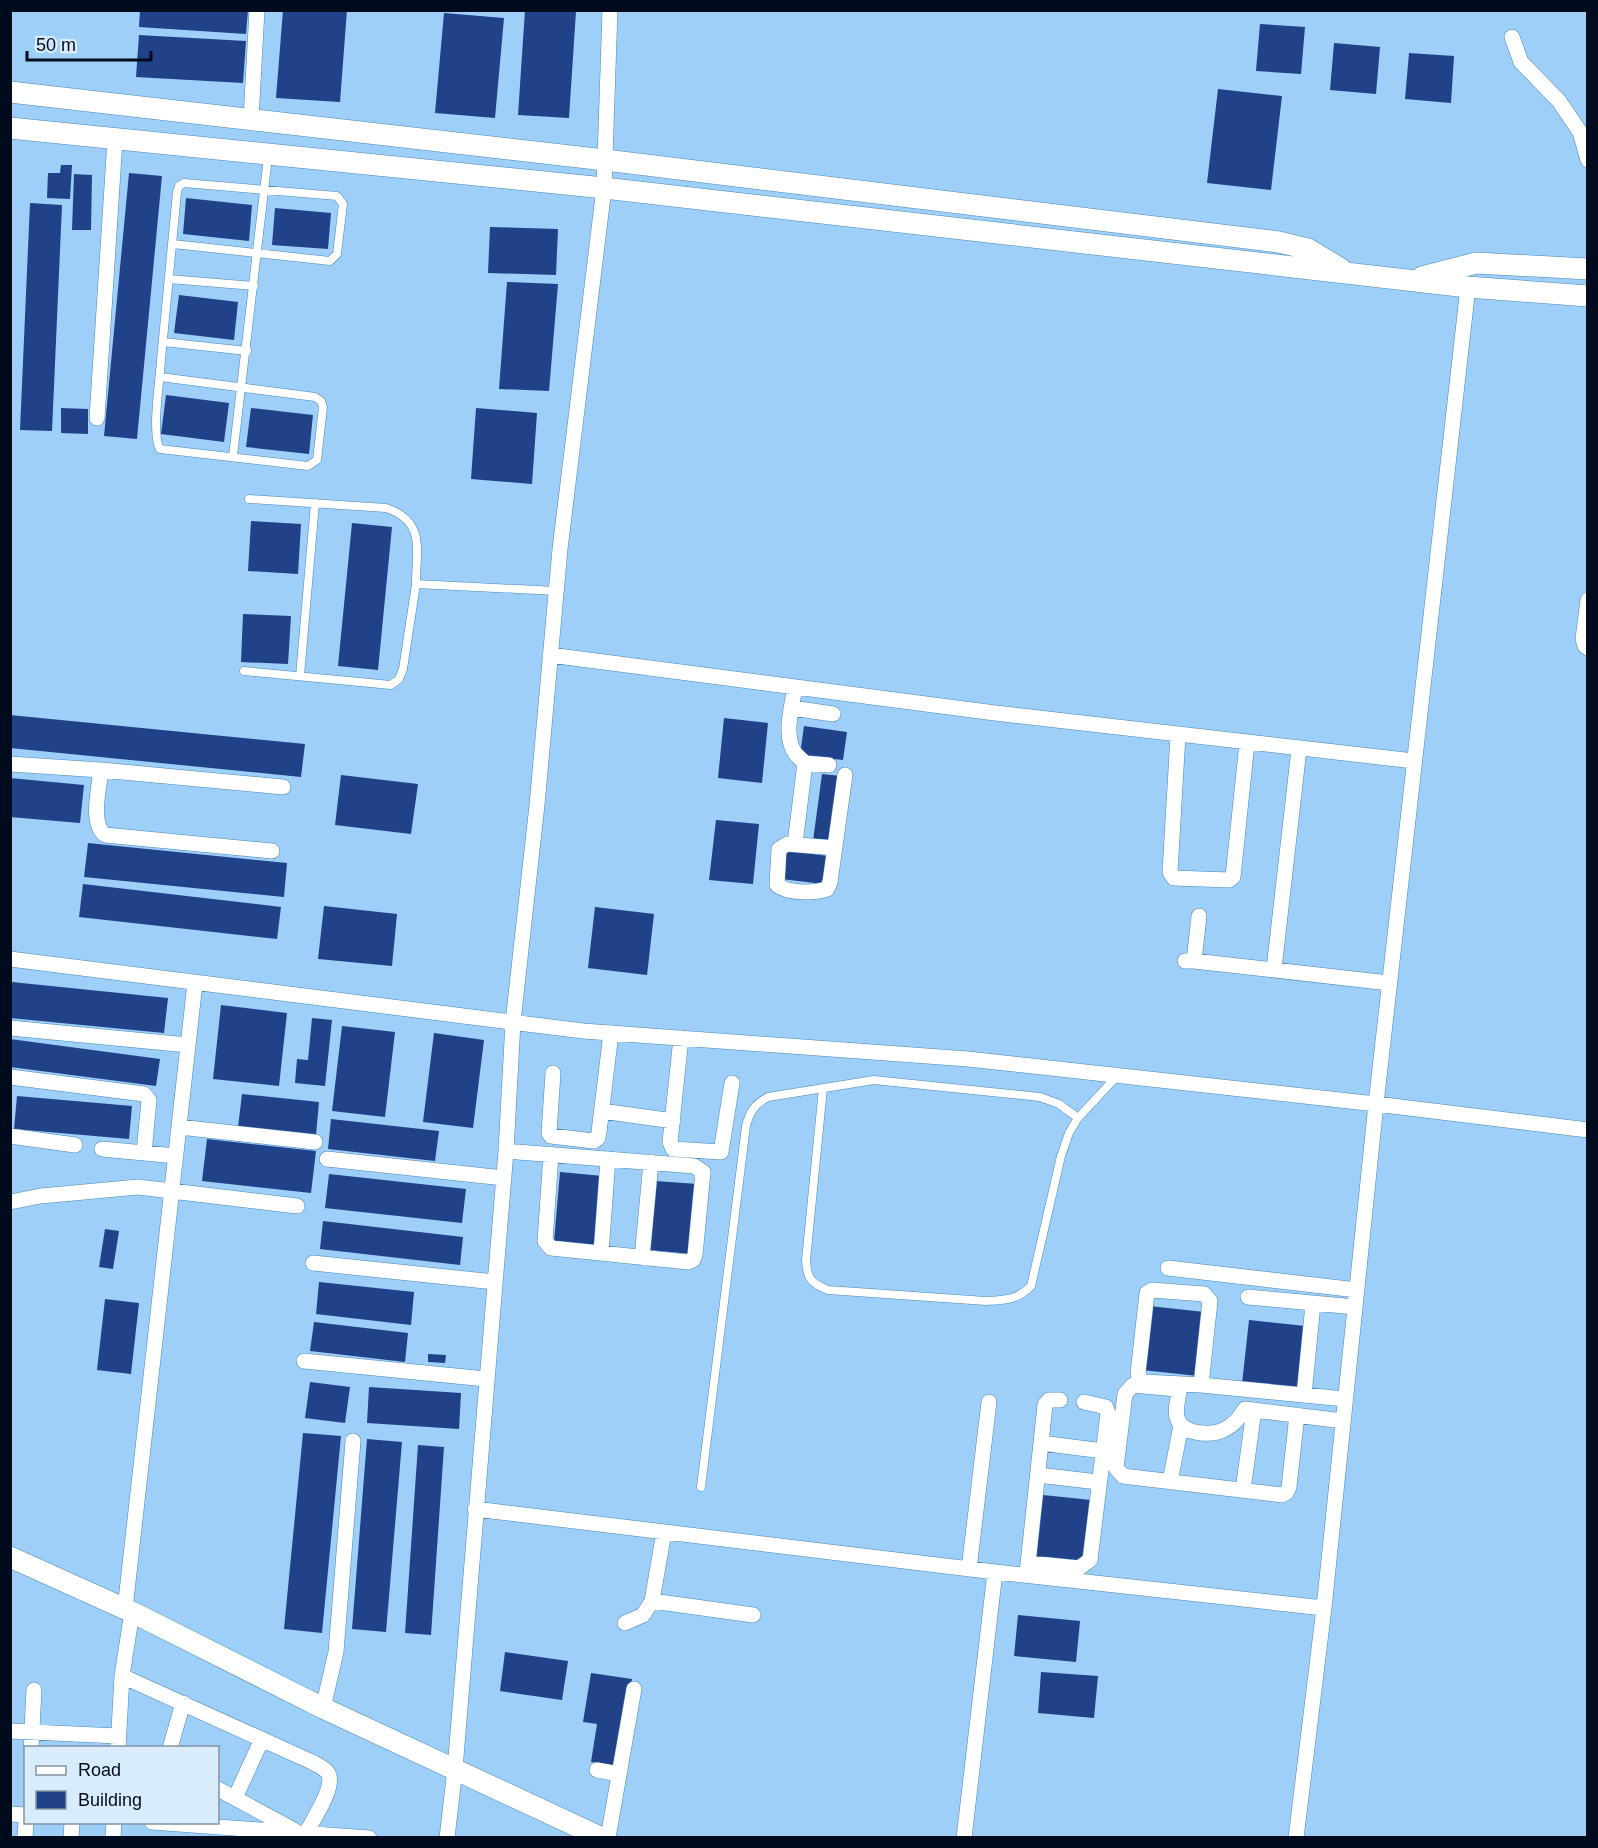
<svg xmlns="http://www.w3.org/2000/svg" width="1598" height="1848" viewBox="0 0 1598 1848" font-family="Helvetica,sans-serif">
	<rect width="100%" height="100%" fill="#9dcff9"/>
	<path fill="#214189" d="M140,10h108l-2,24 -107,-7z
		M283,10h64l-7,92 -64,-4z
		M525,10l51,1 -7,107 -51,-3z
		M444,13l60,5 -9,100 -60,-5z
		M1260,24l45,3 -4,47 -45,-3z
		M139,35l107,6 -3,42 -107,-6z
		M1334,43l46,4 -4,47 -46,-4z
		M1409,53l45,3 -3,47 -46,-4z
		M1218,89l64,7 -11,94 -64,-7z
		M61,165h11l-2,34 -23,-1 1,-25h12z
		M129,173l33,3 -25,263 -33,-3z
		M74,174l18,1 -1,55h-19z
		M186,198l66,7 -3,36 -66,-7z
		M30,203l32,2 -10,226 -32,-1z
		M275,208l56,5 -3,36 -56,-4z
		M490,227l68,2 -2,46 -68,-2z
		M507,282l51,2 -9,107 -50,-2z
		M179,295l59,7 -4,38 -60,-7z
		M166,395l63,8 -5,39 -63,-8z
		M61,408l27,1v25l-27,-1z
		M251,408l62,7 -4,39 -63,-7z
		M476,408l61,5 -5,71 -61,-5z
		M251,521l50,3 -3,50 -50,-3z
		M352,523l40,4 -14,143 -40,-4z
		M243,614l48,2 -3,48 -47,-2z
		M10,715l295,29 -4,33 -291,-29z
		M724,718l44,5 -6,60 -44,-5z
		M804,726l43,6 -4,28 -43,-5z
		M822,774l19,2 -10,67 -18,-2z
		M341,775l77,9 -7,50 -76,-9z
		M10,778l74,7 -4,38 -70,-6z
		M716,820l43,4 -6,60 -44,-4z
		M88,843l199,20 -3,34 -200,-20z
		M785,850l43,6 -4,28 -43,-5z
		M83,884l198,23 -4,32 -198,-22z
		M324,906l73,8 -5,52 -74,-7z
		M595,907l59,7 -7,61 -59,-7z
		M12,982l156,16 -4,35 -154,-15z
		M221,1005l66,8 -8,73 -66,-7z
		M312,1018l20,2 -7,66 -30,-3 2,-24 11,1z
		M342,1026l53,6 -10,85 -53,-6z
		M434,1033l50,7 -11,88 -50,-6z
		M10,1039l150,20 -4,27 -146,-19z
		M242,1094l77,8 -3,33 -78,-8z
		M17,1096l115,10 -3,33 -115,-10z
		M331,1119l108,12 -4,30 -107,-12z
		M207,1139l109,12 -5,42 -109,-12z
		M560,1172l43,4 -6,69 -43,-3z
		M329,1174l137,15 -4,34 -137,-15z
		M655,1181l43,3 -6,70 -43,-4z
		M323,1221l140,16 -3,28 -140,-16z
		M105,1229l14,2 -6,38 -14,-2z
		M319,1282l95,10 -3,33 -95,-11z
		M105,1299l34,4 -8,71 -34,-4z
		M1149,1306l56,6 -7,64 -56,-6z
		M1249,1320l56,6 -6,65 -57,-7z
		M314,1322l94,11 -3,29 -95,-11z
		M428,1354l18,1 -1,8 -17,-1z
		M310,1382l40,5 -5,36 -40,-5z
		M369,1387l92,6 -2,36 -92,-6z
		M303,1433l38,3 -19,197 -38,-4z
		M367,1439l35,3 -16,190 -34,-3z
		M418,1445l26,2 -13,188 -26,-2z
		M1043,1495l48,5 -7,64 -49,-6z
		M1018,1615l62,6 -4,41 -62,-6z
		M505,1652l63,9 -6,39 -62,-9z
		M1041,1672l57,4 -4,42 -56,-5z
		M591,1673l41,6 -14,87 -27,-4 6,-38 -14,-2z"/>
	<g fill="none" stroke-linecap="round" stroke-linejoin="round">
		<g stroke="#4887b8" stroke-width="9">
			<path id="lane" d="M169,279l85,7
				M163,342l84,9
				M160,377l155,20 6,4 2,6 -6,53 -9,6 -148,-17c-9,-15 0,-69 1,-89l16,-168 2,-6 5,-3 153,13 6,8 -6,50 -7,7 -157,-17
				M233,456l35,-299
				M249,499l137,9c40,13 30,42 30,76
				M244,671l147,14 8,-6 4,-10 13,-85 140,7
				M300,676l15,-173
				M823,1088l-17,172c1,19 5,23 22,30l158,11c18,-1 32,-1 45,-15l30,-130 8,-23 9,-15 39,-42
				M701,1487l45,-361c4,-15 9,-22 22,-29l106,-17 166,17 19,7 19,14"/>
		</g>
		<g stroke="#4887b8" stroke-width="16">
			<path id="street" d="M1512,37l9,25 38,39 21,31 8,28
				M251,119l6,-109
				M97,418l18,-278
				M1588,600l-5,39 2,7 3,2
				M550,655l445,58 419,48
				M795,687c-3,19 -12,49 0,66 2,3 7,7 10,10l-10,81
				M792,708l41,6
				M1178,735l-8,137 4,6 55,2 4,-3 14,-134
				M805,763l24,2
				M10,764l91,6 182,17
				M101,770c-2,18 -11,54 4,65l167,16
				M835,848l-48,-4 -8,5 -2,36c12,9 37,8 50,4l3,-7 15,-107
				M10,959l573,72 385,28 408,45 212,26
				M1185,961h9l5,-45
				M1194,961l195,22
				M1274,969l25,-220
				M10,1028l178,17
				M681,1038l-11,104 3,7 48,3 11,-69
				M553,1073l-4,60 2,3 43,5 4,-3 1,-6 12,-99
				M10,1077l134,17 5,6 -5,53
				M602,1111l71,10
				M179,1127l136,15
				M10,1136l65,9
				M102,1149l74,7
				M506,1151c63,5 125,10 188,15l9,6 -8,83 -2,5 -5,2 -137,-14 -6,-7 6,-87
				M327,1159l177,19
				M10,1202l31,-6 97,-9 159,19
				M601,1253l7,-94
				M642,1258l9,-96
				M313,1263l182,19
				M1168,1268l189,22
				M1248,1297l107,10
				M304,1361l182,18
				M1201,1385l9,-84 -6,-7 -52,-4 -5,3 -9,80 1,5 5,4 57,3 144,14
				M1304,1395l9,-91
				M1297,1415l-8,72 -2,5 -5,3 -159,-19 -7,-8 9,-74 8,-9 43,4 3,3c-1,8 -5,20 -1,28 6,15 35,16 47,9 9,-4 15,-12 20,-20 33,4 66,8 98,12
				M1041,1443l62,8
				M1038,1475l60,7
				M1170,1482l11,-57
				M1243,1490l11,-80
				M475,1509l520,63 329,36
				M1029,1563l50,5 11,-8 18,-147 -2,-6 -22,-5
				M969,1569l20,-167
				M1027,1573l18,-168 4,-5h11
				M652,1601l101,14
				M125,1609l70,-626
				M625,1623l18,-8 9,-14 12,-69
				M122,1676l190,86c5,3 13,6 16,11 8,13 -15,47 -22,60v5
				M323,1708l13,-56 17,-211
				M10,1731l108,5
				M31,1748l3,-58
				M118,1748l4,-72 10,-64
				M170,1748l13,-45
				M597,1770l22,4
				M218,1789l76,41
				M235,1798l27,-59
				M10,1814l16,1
				M152,1822l217,16
				M25,1838l1,-16
				M71,1838l1,-16
				M113,1838l1,-16
				M447,1838l8,-69 51,-618 7,-129 24,-217 23,-256 44,-361 6,-178
				M608,1838l26,-149
				M964,1838l31,-266
				M1296,1838l28,-230 52,-504 92,-817"/>
		</g>
		<g stroke="#4887b8" stroke-width="22">
			<path id="secondary" d="M10,92l595,68 674,82 29,7 33,20
				M10,128l594,60 864,99 120,9
				M1422,277l54,-14 112,6
				M10,1557l122,55 191,96 279,130"/>
		</g>
		<use href="#lane" stroke="#fff" stroke-width="8"/>
		<use href="#street" stroke="#fff" stroke-width="15"/>
		<use href="#secondary" stroke="#fff" stroke-width="21"/>
	</g>
	<rect width="1598" height="1848" fill="none" stroke="#000c1e" stroke-width="24"/>
	<rect x="24" y="1746" width="195" height="78" fill="#d9ecfc" stroke="#8292a3" stroke-width="1.5"/>
	<rect x="36" y="1766" width="30" height="9" fill="#ffffff" stroke="#8292a3" stroke-width="1.5"/>
	<text x="78" y="1776" font-size="18" fill="#000c1e">Road</text>
	<rect x="36" y="1791" width="30" height="18" fill="#214189" stroke="#8292a3" stroke-width="1.5"/>
	<text x="78" y="1806" font-size="18" fill="#000c1e">Building</text>
	<path d="M27 51v9h124v-9" fill="none" stroke="#000c1e" stroke-width="3"/>
	<text x="36" y="51" font-size="18" fill="#000c1e" stroke="#d9ecfc" stroke-width="4.5" paint-order="stroke">50 m</text>
</svg>
